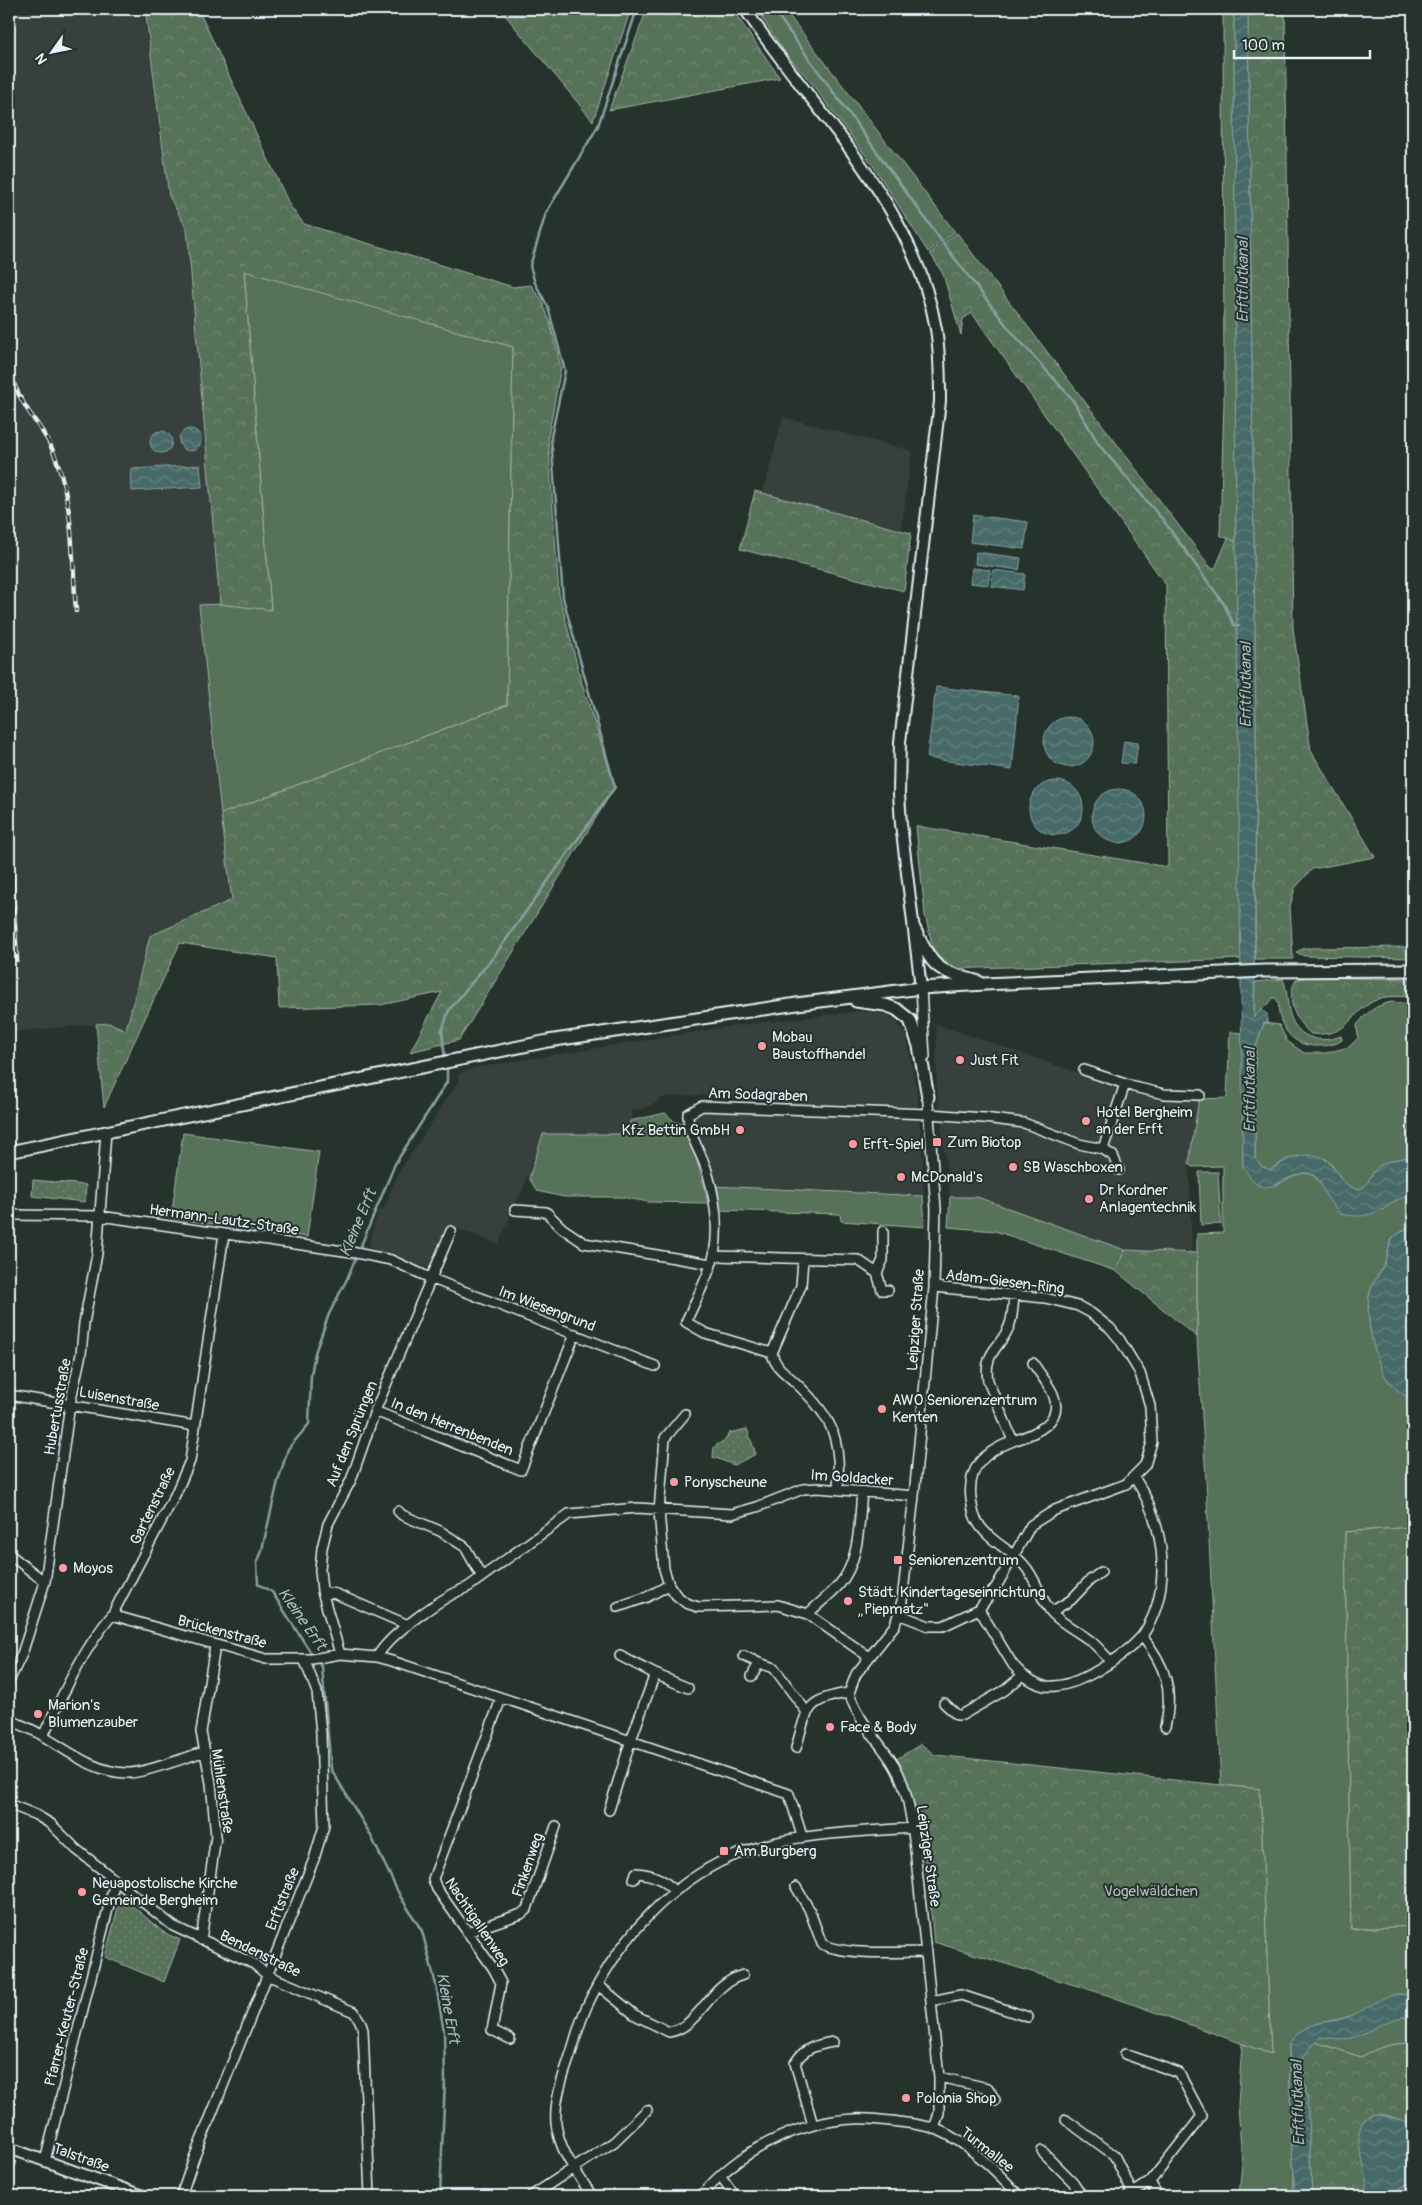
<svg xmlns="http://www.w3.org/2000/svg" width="1422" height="2205" viewBox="0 0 1422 2205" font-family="Pangolin,sans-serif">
	<defs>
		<pattern id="forest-crowns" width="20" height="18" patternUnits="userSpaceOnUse" patternTransform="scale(1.25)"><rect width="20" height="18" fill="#577258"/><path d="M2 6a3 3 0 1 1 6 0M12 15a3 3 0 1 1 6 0" fill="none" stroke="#6f8771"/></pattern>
		<pattern id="park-dots" width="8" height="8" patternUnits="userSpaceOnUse" patternTransform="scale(1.25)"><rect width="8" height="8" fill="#577258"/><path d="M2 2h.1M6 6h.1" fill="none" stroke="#6f8771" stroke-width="1.8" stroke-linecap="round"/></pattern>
		<pattern id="water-waves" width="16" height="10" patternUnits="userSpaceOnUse" patternTransform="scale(1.25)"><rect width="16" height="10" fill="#466b69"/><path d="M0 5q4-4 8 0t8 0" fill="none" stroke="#61817f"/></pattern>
	</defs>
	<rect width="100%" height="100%" fill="#26332d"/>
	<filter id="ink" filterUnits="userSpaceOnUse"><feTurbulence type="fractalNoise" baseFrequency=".02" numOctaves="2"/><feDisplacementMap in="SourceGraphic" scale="10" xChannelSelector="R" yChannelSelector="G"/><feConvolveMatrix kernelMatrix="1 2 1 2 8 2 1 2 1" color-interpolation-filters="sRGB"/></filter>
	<g filter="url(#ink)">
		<path fill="#383f3d" d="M9,9h134l26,187 18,33 33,375 -21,2 33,294 -82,36 -24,94 -16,-7 -101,9z
			M783,417l129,34 -11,79 -138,-37z
			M862,1011l25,3 9,7 10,14 11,58 6,71v32l-209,-10 -22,-61 3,-9 7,-5 63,1 1,-12 -65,-5 -25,1 -16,2 -1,3 -16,8h-11l-2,25h-87l-21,57 -24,53 -42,-16 -2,4 -8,-3 -13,35 -9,4 -56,-21 11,-38 4,1 15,-36 60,-92 1,-8 14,-6 260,-42z
			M936,1024l195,67 32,7 36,1 -10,64 3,89 -67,-2 -148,-52 -27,-1 -13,-107z"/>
		<path fill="#577258" stroke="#a0b2a8" d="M756,9h28l171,223 -27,20 -56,-88 -63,-84 -23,-26z
			M1223,9h11l2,533 -16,-7 4,-134z
			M244,270l269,77 -6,358 -286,109 -22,-209 21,-1 51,5z
			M1283,979c4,10 4,21 6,32 6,26 29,34 52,25l1,4c-8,6 -18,6 -27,6 -20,-1 -31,-13 -36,-32 -1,-6 1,-10 -3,-16h-3l-19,21 1,-37z
			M1392,1002l21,2v153c-11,1 -27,3 -36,11 -7,6 -8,18 -18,22 -20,-5 -19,-19 -33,-31h-39l-17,11 -9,-4 -6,-7v-94l1,-19 8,-23 15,2 8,16 17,12h22l23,-6 9,-9 -1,-13c10,-13 19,-20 35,-23z
			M1230,1032l13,1v134l34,18c22,-13 37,-21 48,9l57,16 19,-13 12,-2v29l-22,15c-2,8 -4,18 -7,26 -4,8 -10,16 -13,24 -8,22 3,70 16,90 6,9 17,16 26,22v126l-68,5 6,397 62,-3v69c-6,0 -14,-2 -19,0 -14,4 -26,13 -39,19 -26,11 -47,3 -66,30l2,78 -1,5 4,47v22h-55l3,-33 -4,-58 4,-61 29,10 -11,-265 -39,-4 -15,-306 -9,-142v-103l26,-1v-67l-31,1 -3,-4 10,-64 28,-1z
			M665,1113l10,9 7,1 12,26 14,54 -59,-1 -28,-5h-57l-27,-6 -8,-13 14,-44h86l1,-13z
			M183,1133l136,19 -12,85 -136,-19z
			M1199,1172h19l3,52 -20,1z
			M714,1186l209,10 2,31 -84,-6 -1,-7 -121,-4z
			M950,1197h27l148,53 -9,21 -121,-40 -47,-4z
			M1400,2017h13v26c-20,0 -35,4 -52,14l-46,-15 5,-5 44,-4 23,-12z"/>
		<path fill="url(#forest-crowns)" stroke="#a0b2a8" d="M145,9h53l92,197 14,18 209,63 18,-2 11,16 8,22 11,44 -13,70 11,157 22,86 34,107 -156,253 -49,12 32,-60 -62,13 -101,3 -2,-50 -97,-15 -76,164 -8,-83 14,-1 16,7 24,-94 82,-36 -11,-86 286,-109 6,-358 -269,-76 27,339 -51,-6 -33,-375 -18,-33z
			M500,9h131l-38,112z
			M647,9h85l48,69 -171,32z
			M1248,9h37l8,620 18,122 64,106 -63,12 -17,19 -5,18 3,53h-38l1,-223z
			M957,233l254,335 4,1 13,-31 8,4 6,417 -294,10 -15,-21 -8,-33 -9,-89 252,41 -2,-282 -194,-272 -9,6 -2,16 -18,-61 -13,-21z
			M755,491l156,42 -7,58 -164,-42z
			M1413,947v11l-109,-2 -8,-4 9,-4z
			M1306,977l107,2v18c-11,0 -24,-2 -35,2 -30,13 -26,38 -67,35 -16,-13 -26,-35 -15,-54z
			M1125,1250l72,3v84l-81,-66z
			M1413,1527v399l-62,3 -6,-397z
			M921,1744l14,11 325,34 11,265 -164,-59 -173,-53c-7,-65 -8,-123 -39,-182z
			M1315,2042l46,15c17,-10 32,-14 52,-14v80c-11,-1 -22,-8 -34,-9 -35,-1 -12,55 -12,71 0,5 -1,8 -4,11h-51l-5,-97 -6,-40z"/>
		<path fill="url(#park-dots)" stroke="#a0b2a8" d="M33,1180l53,5 -1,17 -53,-6z
			M747,1429l9,25 -22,11 -21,-8 1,-10 12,-8 3,-6z
			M121,1896l42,36 17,8 -16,42 -59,-25z
			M1413,2181v15h-21l8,-8z"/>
		<path fill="url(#water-waves)" stroke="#87a1a2" d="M1234,9h14l8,727 -2,282 7,-8 6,4v9h-3l-8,23 -1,19v93l6,8 9,4c9,-4 15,-11 25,-13 45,-11 34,26 64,33 10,-4 11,-16 18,-22 9,-8 25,-10 36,-11v38c-33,5 -31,28 -73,19 -5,-6 -10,-12 -14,-19 -4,-5 -4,-13 -9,-17 -17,-18 -40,17 -59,7 -6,-3 -11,-13 -15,-18l-7,-625z
			M179 440a11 11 0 1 1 22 0a11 11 0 1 1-22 0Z
			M150 442a11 11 0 1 1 22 0a11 11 0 1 1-22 0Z
			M200,465l2,22 -70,4 -1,-22z
			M973,515l55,7 -4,27 -54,-7z
			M976,552l45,6 -2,12 -44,-6z
			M972,568l18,2 -2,15 -18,-2z
			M993,570l32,4 -2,16 -32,-4z
			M936,687l83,9 -7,74 -85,-12z
			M1044 742a25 25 0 1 1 50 0a25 25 0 1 1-50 0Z
			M1124,741l14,2 -3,21 -14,-1z
			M1029 808a27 27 0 1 1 54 0a27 27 0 1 1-54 0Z
			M1092 816a27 27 0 1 1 54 0a27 27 0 1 1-54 0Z
			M1413,1224l-1,70 1,107c-9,-6 -20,-13 -26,-22 -13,-20 -24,-68 -16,-90 3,-8 9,-16 13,-24 3,-8 5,-18 7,-26z
			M1395,1994l18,1v22c-24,-2 -40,15 -62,21 -9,2 -21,0 -31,-1l-19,22 6,40 5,97h-18v-22l-4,-47 1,-5 -2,-78c20,-29 40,-17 65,-30 16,-7 23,-15 41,-20z
			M1376,2114l37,9v58l-13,7 -8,8h-29c14,-20 -25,-72 13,-82z"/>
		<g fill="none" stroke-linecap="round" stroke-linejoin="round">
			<path stroke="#87a1a2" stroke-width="2.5" d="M773,9l173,238 64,83 62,69 28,47 63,74 61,84 10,21 5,1
				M445,1058l-3,-27 7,-21 46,-55 120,-168 -52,-189 -12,-161 14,-66 -17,-64 -13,-24 -5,-17 16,-53 52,-87 39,-117
				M313,1656l-41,-64 -14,-8 -1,-22 4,-8 17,-73 10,-32 21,-25 2,-49 4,-22 14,-39 18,-35 48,-115 52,-82v-17
				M317,1660l5,7 9,102 39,65 30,62 22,35 14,54 8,47 1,48 -5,116"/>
			<g stroke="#e8f1f8" stroke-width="12">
				<path id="minor" d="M921,988l4,69
					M1084,1070l50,17 30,7 36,1
					M927,1090l9,119 -2,78 -20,209 -12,105 -7,24 -39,49 -7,19c9,28 30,48 45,72 13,21 17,51 20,75l25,237v36l-5,16
					M1103,1149l22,-65
					M515,1210l31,2 16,16 22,15 127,21
					M9,1215l91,1 251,36 40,8 39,18 225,88
					M714,1256l144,4 19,13 5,17h6
					M877,1273l6,-13v-29
					M1014,1296c-1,9 -1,19 -4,28 -8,24 -27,26 -22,57l25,60c-28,11 -46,25 -42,58 1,7 2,16 6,22 10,19 33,28 47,44 13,14 16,35 29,49 12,12 27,18 40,29 7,6 12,13 18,19
					M772,1353l-67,-20 -19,-11c8,-19 24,-48 28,-67 5,-27 1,-58 -7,-84 -6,-20 -20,-37 -19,-57l14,-8 227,8 55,4 40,5 55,21 24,5 10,7 6,14
					M772,1353c3,15 15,21 26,32 36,34 43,55 40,104
					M772,1353l29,-67 2,-27
					M9,1395l186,31
					M375,1411l146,59 54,-136
					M685,1414l-20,24 -6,73 5,58 5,16 7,10 10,8 12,4 80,-2 30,9
					M1013,1441c22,-7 52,-19 40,-47 -5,-11 -14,-21 -20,-31
					M1134,1477c31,46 40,112 8,159
					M862,1492c-3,30 -2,69 -23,93 -9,10 -21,19 -31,29l61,43
					M398,1511l4,4 38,16 25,16 17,30
					M9,1554l36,28
					M322,1591l14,3 72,31
					M618,1607l29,-10 22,-12
					M979,1609l34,56 10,10
					M1051,1612l20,-12 18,-19 12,-9
					M898,1614l31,12h14l36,-17 17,-22 35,-62 24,-15 71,-26 19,-19 7,-23 -2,-36 -10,-33 -20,-33 -10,-12 -19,-15 -13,-7 -33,-8 -111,-11
					M112,1615l154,44h46l28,-5 37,3 15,4 397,133 13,42
					M340,1654l-18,-63 -2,-21 2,-22 6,-24 23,-44 24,-69 76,-180
					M620,1656l35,18
					M744,1656l15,7
					M377,1657c12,-23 67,-61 91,-70l101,-73 68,-6 95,6 25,-7 46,-18 15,-1 96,8
					M752,1676l7,-13 15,5 32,43
					M9,1681l13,-27 23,-72 25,-178 11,-50 3,-31 13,-69 9,-122
					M501,1699l-68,180 4,10 56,79 8,15 -9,47 18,9
					M944,1703l13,12h5l43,-25 18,-15c7,5 13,9 21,11 31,4 78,-28 98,-50 23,29 32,53 23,91
					M9,1719c11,6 24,10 34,17 26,16 54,38 87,37 18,-1 54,-15 73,-21
					M43,1736c20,-42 39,-85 69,-121l63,-120 15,-34 34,-227
					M796,1748c11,-38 9,-49 53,-55
					M9,1804l27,11 15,9 25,25 97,77 81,38 13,11 87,37 6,9 3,9 7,166
					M609,1810l22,-70 24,-66 33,14
					M634,1879l2,-6c15,1 29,5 38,19
					M796,1887l13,22 13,35c24,12 76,8 104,8
					M467,1932l54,-18 6,-5 29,-83
					M201,1940l15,-104 -5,-53 -10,-51 14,-86
					M598,1985l37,30 34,17c30,-4 40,-48 74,-57
					M931,2001l30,-6 67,22
					M1125,2054l54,19 23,43 -52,66 -22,14
					M939,2077l49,11 7,12
					M1066,2120l48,35 19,39
					M813,2125l-18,-62c9,-15 21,-18 38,-21
					M1042,2151l31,31 9,14
					M45,2161l70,-280
					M720,2175l15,21
					M1150,2182l8,14
					M181,2196l13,-38 120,-299 10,-33 -3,-93 -4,-41 -13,-33
					M531,2196l83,-54 33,-32
					M592,2196c-15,-23 -33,-45 -36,-73 -2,-24 8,-49 15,-70 5,-16 9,-32 16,-47 28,-60 74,-114 133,-144 60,-30 128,-29 192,-34
					M701,2196c36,-44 95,-74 152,-77 13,-1 26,1 38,2 14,2 28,3 42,7 31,11 65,44 86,68"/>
			</g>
			<g stroke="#e8f1f8" stroke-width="14">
				<path id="tertiary" d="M745,9c68,103 169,193 191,320 4,24 4,48 4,72l-40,341 -1,52 2,30 20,164
					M9,2148l134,48"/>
			</g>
			<g stroke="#e8f1f8" stroke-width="15">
				<path id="secondary" d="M914,928c21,42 20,41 65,54
					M856,1001l29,4 11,4 14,11 9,26 9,51
					M9,1152l539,-111 249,-37 124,-16 64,-4 279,-13 149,-1"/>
			</g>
			<use href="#minor" stroke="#26332d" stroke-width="9"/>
			<use href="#tertiary" stroke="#26332d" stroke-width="10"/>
			<use href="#secondary" stroke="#26332d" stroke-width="11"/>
			<g stroke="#e8f1f8" stroke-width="4.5">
				<path id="rail" d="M9,367c3,12 7,24 14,35 9,17 23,31 30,49 21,50 19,106 23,160
					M9,819l8,141"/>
			</g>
			<use href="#rail" stroke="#26332d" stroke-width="2.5" stroke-dasharray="8" stroke-linecap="butt"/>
		</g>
	</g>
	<g fill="#ff9aa2" stroke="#26332d" stroke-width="2">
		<circle cx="762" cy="1046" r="5"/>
		<circle cx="960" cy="1060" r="5"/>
		<circle cx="1086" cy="1121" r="5"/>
		<circle cx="740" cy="1130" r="5"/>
		<rect x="932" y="1137" width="10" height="10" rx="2.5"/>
		<circle cx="853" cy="1144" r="5"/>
		<circle cx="1013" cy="1167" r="5"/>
		<circle cx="901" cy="1177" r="5"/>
		<circle cx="1089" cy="1199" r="5"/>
		<circle cx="882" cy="1409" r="5"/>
		<circle cx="674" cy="1482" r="5"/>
		<rect x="893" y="1555" width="10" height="10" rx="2.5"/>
		<circle cx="63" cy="1568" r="5"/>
		<circle cx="848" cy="1601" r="5"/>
		<circle cx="38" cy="1714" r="5"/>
		<circle cx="830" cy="1727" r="5"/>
		<rect x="719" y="1846" width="10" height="10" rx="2.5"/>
		<circle cx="82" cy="1892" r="5"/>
		<circle cx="906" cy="2098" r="5"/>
	</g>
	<g text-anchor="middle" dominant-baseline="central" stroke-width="4" stroke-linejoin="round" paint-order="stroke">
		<g font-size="15" fill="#e8f1f8" stroke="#26332d" text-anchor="start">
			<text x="772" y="1037">Mobau<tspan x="772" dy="17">Baustoffhandel</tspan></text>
			<text x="970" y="1060">Just Fit</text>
			<text x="1096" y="1112">Hotel Bergheim<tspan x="1096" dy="17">an der Erft</tspan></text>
			<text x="730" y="1130" text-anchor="end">Kfz Bettin GmbH</text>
			<text x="947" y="1142">Zum Biotop</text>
			<text x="863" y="1144">Erft-Spiel</text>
			<text x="1023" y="1167">SB Waschboxen</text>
			<text x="911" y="1177">McDonald's</text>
			<text x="1099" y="1190">Dr Kordner<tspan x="1099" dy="17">Anlagentechnik</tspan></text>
			<text x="892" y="1400">AWO Seniorenzentrum<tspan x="892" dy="17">Kenten</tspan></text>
			<text x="684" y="1482">Ponyscheune</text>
			<text x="908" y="1560">Seniorenzentrum</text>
			<text x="73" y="1568">Moyos</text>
			<text x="858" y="1592">Städt. Kindertageseinrichtung<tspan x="858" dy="17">„Piepmatz"</tspan></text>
			<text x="48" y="1705">Marion's<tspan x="48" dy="17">Blumenzauber</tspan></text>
			<text x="840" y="1727">Face &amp; Body</text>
			<text x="734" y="1851">Am Burgberg</text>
			<text x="92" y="1883">Neuapostolische Kirche<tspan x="92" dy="17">Gemeinde Bergheim</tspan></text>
			<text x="916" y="2098">Polonia Shop</text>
		</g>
		<g font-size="15" fill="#e8f1f8" stroke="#26332d">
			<text transform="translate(758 1095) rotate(2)">Am Sodagraben</text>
			<text transform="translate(224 1220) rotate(8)">Hermann-Lautz-Straße</text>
			<text transform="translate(1005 1282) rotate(7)">Adam-Giesen-Ring</text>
			<text transform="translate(547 1309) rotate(21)">Im Wiesengrund</text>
			<text transform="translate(916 1320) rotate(-86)">Leipziger Straße</text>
			<text transform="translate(119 1399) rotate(10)">Luisenstraße</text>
			<text transform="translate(58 1407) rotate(-80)">Hubertusstraße</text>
			<text transform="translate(452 1427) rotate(22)">In den Herrenbenden</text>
			<text transform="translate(352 1434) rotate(-68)">Auf den Sprüngen</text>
			<text transform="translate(852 1478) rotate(4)">Im Goldacker</text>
			<text transform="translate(153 1506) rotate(-64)">Gartenstraße</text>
			<text transform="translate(222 1632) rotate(15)">Brückenstraße</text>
			<text transform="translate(222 1791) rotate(82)">Mühlenstraße</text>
			<text transform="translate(928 1856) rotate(82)">Leipziger Straße</text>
			<text transform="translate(528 1865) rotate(-71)">Finkenweg</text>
			<text transform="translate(283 1899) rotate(-68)">Erftstraße</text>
			<text transform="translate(477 1922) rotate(56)">Nachtigallenweg</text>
			<text transform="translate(260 1954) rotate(26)">Bendenstraße</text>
			<text transform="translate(67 2017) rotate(-76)">Pfarrer-Keuter-Straße</text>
			<text transform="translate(987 2150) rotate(38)">Turmallee</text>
			<text transform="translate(81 2158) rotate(20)">Talstraße</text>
		</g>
		<g font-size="15" fill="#aebeb8" stroke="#26332d">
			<text x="1151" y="1891">Vogelwäldchen</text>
		</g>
		<g font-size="16" font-style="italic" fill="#a7bbbf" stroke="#26332d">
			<text transform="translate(1243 280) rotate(-90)">Erftflutkanal</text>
			<text transform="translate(1246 685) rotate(-90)">Erftflutkanal</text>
			<text transform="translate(1250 1090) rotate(-90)">Erftflutkanal</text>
			<text transform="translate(358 1223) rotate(-67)">Kleine Erft</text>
			<text transform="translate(302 1619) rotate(55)">Kleine Erft</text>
			<text transform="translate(448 2008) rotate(80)">Kleine Erft</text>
			<text transform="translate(1298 2103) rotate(-92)">Erftflutkanal</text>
		</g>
	</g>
	<rect width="1422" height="2205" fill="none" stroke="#26332d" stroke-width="30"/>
	<rect x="15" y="15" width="1392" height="2175" fill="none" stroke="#e8f1f8" stroke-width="2" filter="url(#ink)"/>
	<g transform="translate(52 52) rotate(237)" stroke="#26332d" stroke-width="4" paint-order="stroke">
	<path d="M0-4L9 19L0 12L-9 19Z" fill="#e8f1f8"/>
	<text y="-8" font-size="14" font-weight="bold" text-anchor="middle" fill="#e8f1f8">N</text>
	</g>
	<path d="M1234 50v8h136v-8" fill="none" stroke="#e8f1f8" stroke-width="2.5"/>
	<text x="1242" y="50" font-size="15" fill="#e8f1f8" stroke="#26332d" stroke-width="4" paint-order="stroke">100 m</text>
</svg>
